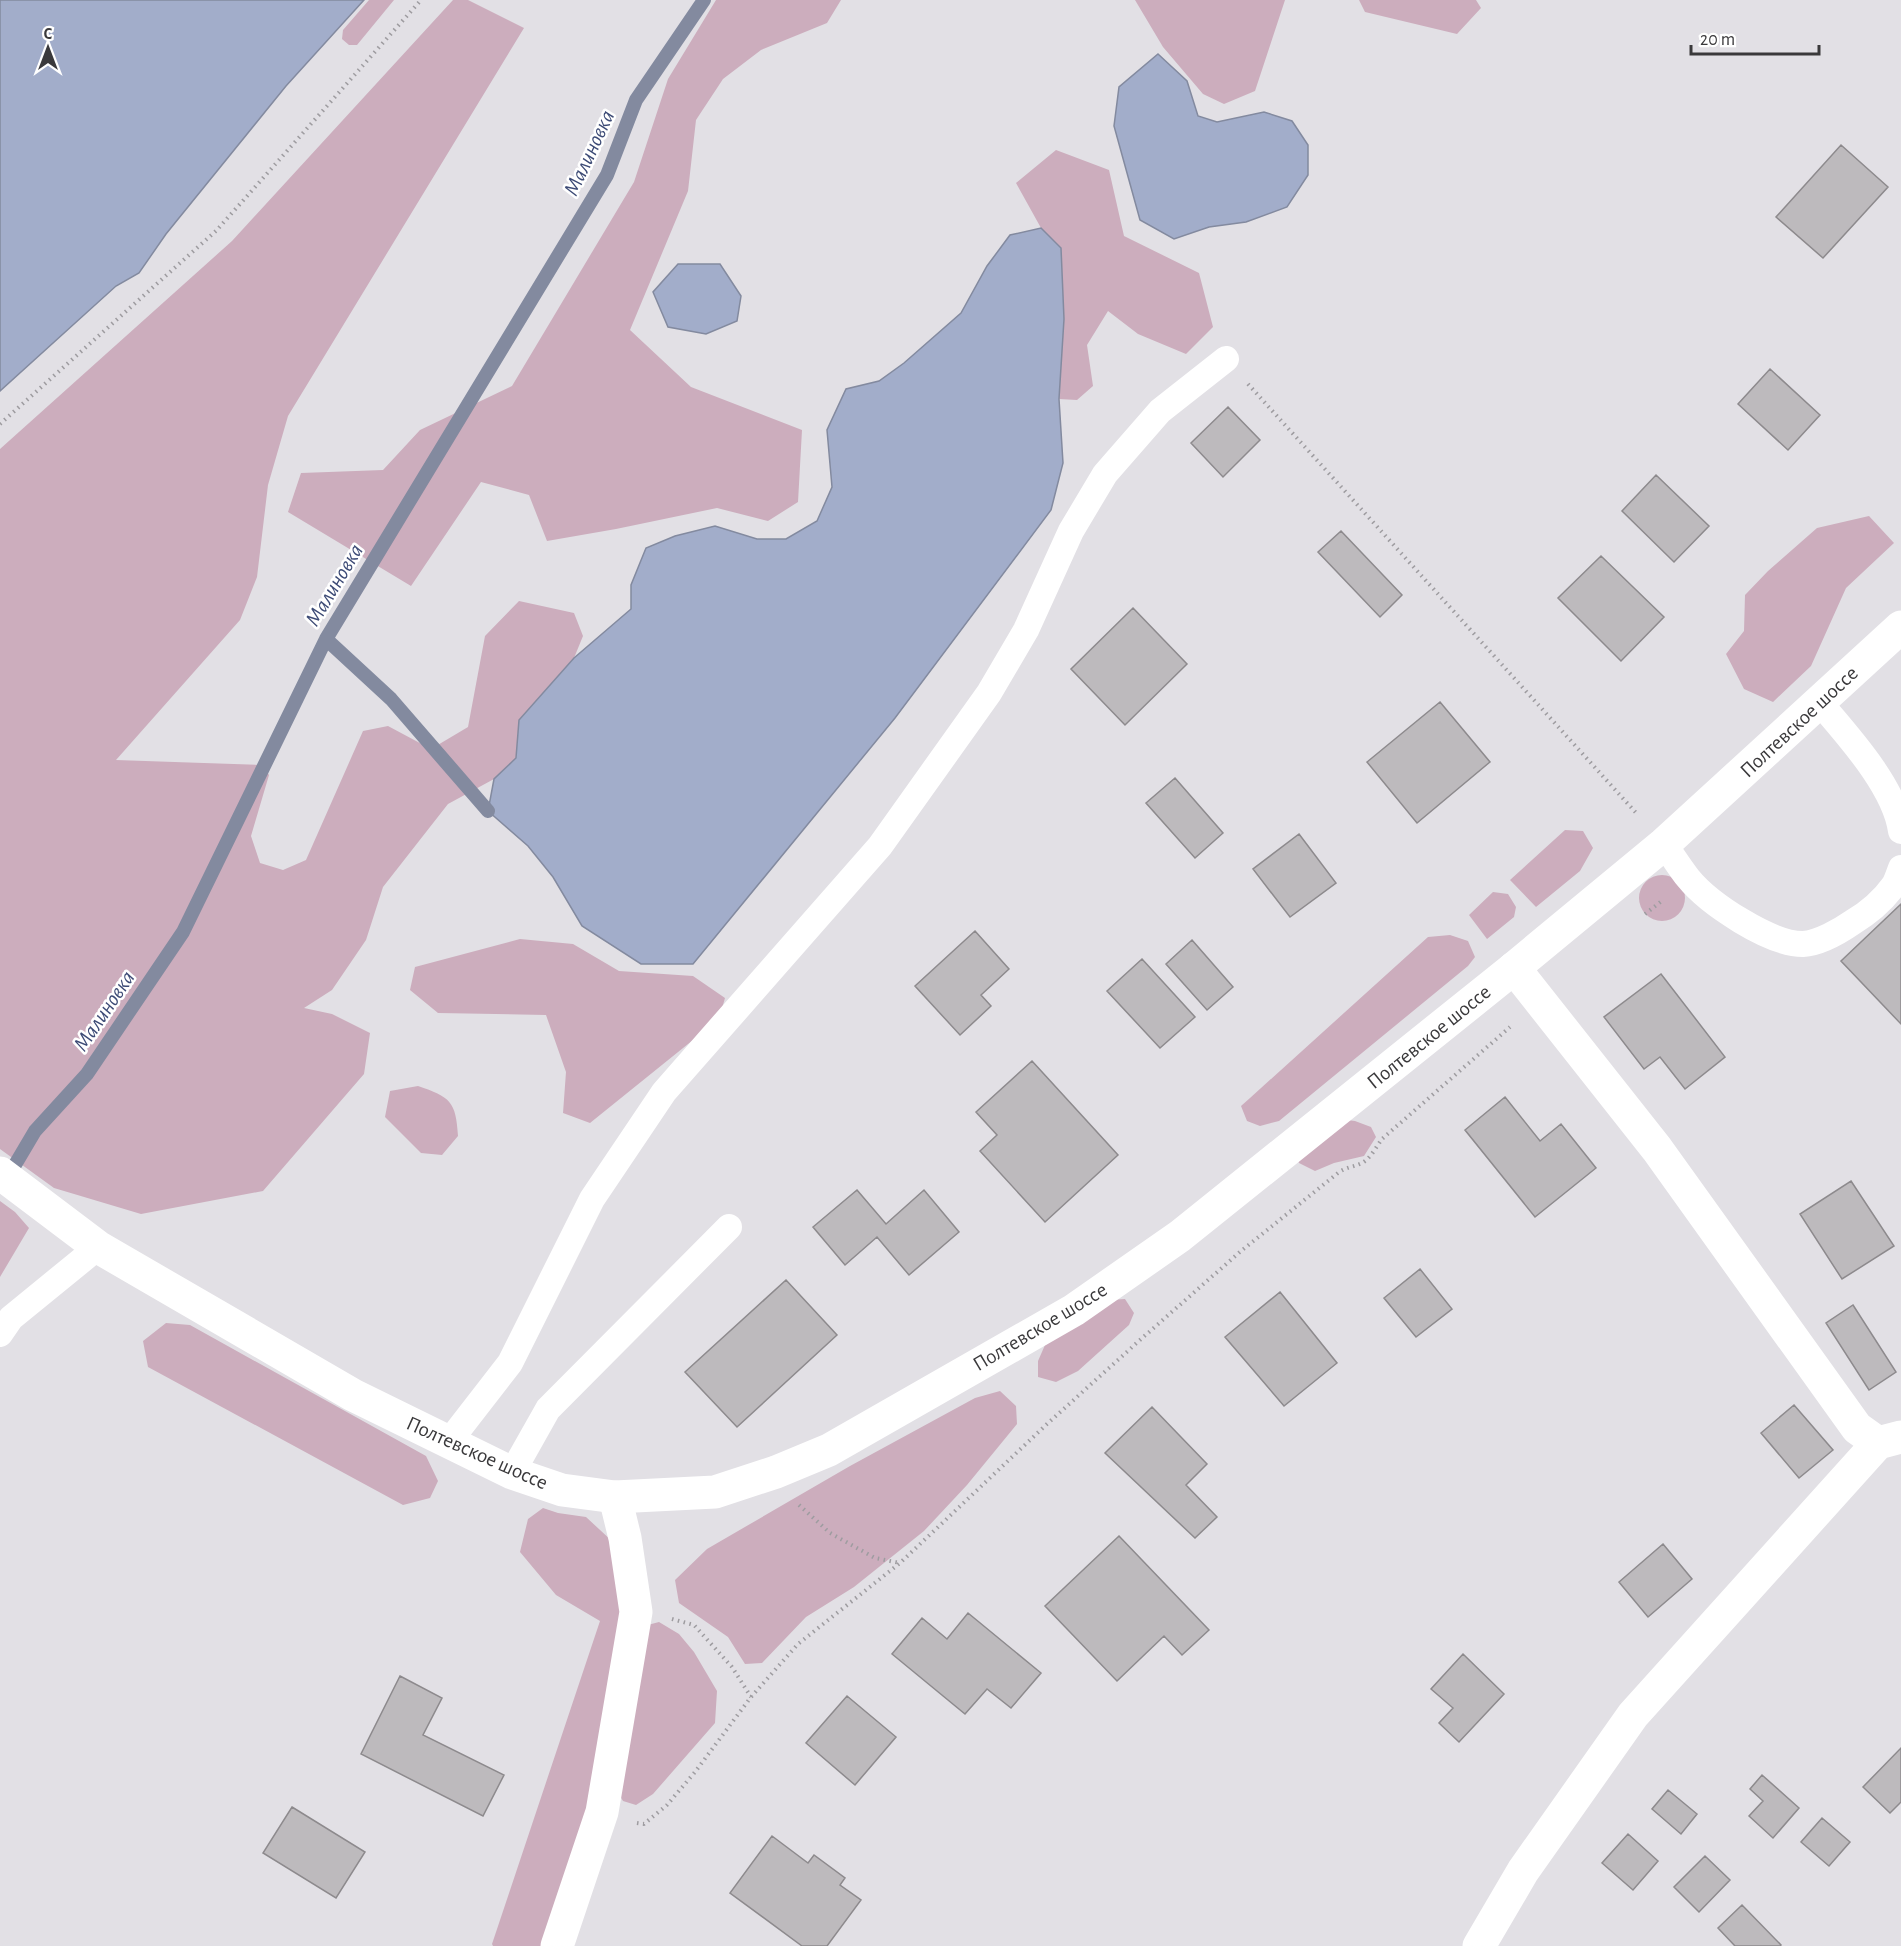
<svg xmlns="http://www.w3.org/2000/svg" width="1901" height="1946" viewBox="0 0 1901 1946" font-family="'Alegreya Sans',sans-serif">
	<rect width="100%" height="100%" fill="#e2e0e5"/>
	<path fill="#ccadbd" d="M369,0h25l-37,45h-8l-7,-6 1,-9z
		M453,0h15l56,28 -236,388 -20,69 -11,92 -17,43 -124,140 146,5 7,10 -18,61 9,27 23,7 23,-10 57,-129 25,-5 43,23 37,-22 17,-91 34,-35 55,12 9,23 -9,22 -55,62 -3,38 -22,21 -46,25 -65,83 -17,53 -34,50 -28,18 28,6 38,19 -6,41 -101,117 -122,23 -87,-26 -54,-39v-700l232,-208z
		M716,0h125l-14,23 -66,27 -38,29 -27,41 -8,71 -58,139 61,57 111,43 -4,72 -30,19 -51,-13 -101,21 -69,12 -18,-46 -48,-13 -70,104 -123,-74 13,-39 82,-3 37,-40 92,-44 122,-204 34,-103z
		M1135,0h150l-30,91 -31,13 -21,-10 -40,-47z
		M1359,0h117l5,8 -24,26 -92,-22z
		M1056,150l53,20 15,66 75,37 14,54 -27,27 -48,-20 -30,-23 -21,34 6,41 -16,14 -18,-1 5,-80 -3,-71 -20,-20 -25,-45z
		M1869,516l25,27 -48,45 -35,78 -38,36 -29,-13 -18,-35 18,-23 1,-36 23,-24 49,-43z
		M1565,830l18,1 10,17 -13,23 -44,36 -26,-27z
		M1639 898a23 23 0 1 1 46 0a23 23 0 1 1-46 0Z
		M1493,892l15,2 8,13 -2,10 -27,22 -18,-24z
		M1450,935l18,6 7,16 -7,9 -189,155 -19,5 -13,-5 -6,-15 9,-8 178,-161z
		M520,939l53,5 46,27 74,5 32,22 -6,21 -129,104 -27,-10 3,-41 -20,-57 -108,-2 -28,-23 5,-23z
		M418,1086c32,11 38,15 40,50l-16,19 -21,-2 -36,-36 5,-26z
		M1347,1120l8,1 16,6 5,10 -12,19 -30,7 -19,8 -16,-8 -5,-11z
		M0,1201l15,11 14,16 -29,49z
		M1125,1299l9,14 -5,12 -51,46 -22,11 -18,-5v-16l7,-16 64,-45z
		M166,1323l24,2 236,131 12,25 -8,17 -27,7 -255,-138 -5,-26z
		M1000,1391l16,15 1,18 -50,61 -43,46 -70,56 -48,30 -44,46 -17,1 -17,-27 -49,-34 -4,-23 32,-31 143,-83 125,-68z
		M543,1508l15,5 28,4 27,25 10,67 -49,337h-81l-1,-2 108,-323 -44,-26 -36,-43 8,-33z
		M659,1622l20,12 15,18 23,39 -2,32 -62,71 -17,11 -13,-4 -7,-12 28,-163z"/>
	<path fill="#a2adca" stroke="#838a9f" stroke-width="1.5" d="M0,0h364l-78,86 -120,148 -27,39 -23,13 -116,105z
		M1158,54l29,27 11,35 19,6 47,-10 28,9 16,24v30l-21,32 -41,15 -37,5 -35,12 -34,-19 -26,-94 5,-39z
		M1041,228l20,20 3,71 -5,80 4,64 -12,47 -156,208 -202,246h-52l-59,-38 -29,-49 -25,-31 -40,-35 6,-32 22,-21 3,-38 55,-62 57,-49v-24l15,-37 29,-12 40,-10 42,13h29l31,-18 15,-34 -5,-57 19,-41 33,-8 25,-18 57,-50 26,-47 23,-31z
		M678,264h42l21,32 -4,25 -31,13 -38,-7 -15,-35z"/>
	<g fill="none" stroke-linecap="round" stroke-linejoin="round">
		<path stroke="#838a9f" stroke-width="14" d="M326,639l65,60 97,112
			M6,1180l29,-49 52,-57 96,-142 143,-293 281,-464 29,-75 68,-100"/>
	</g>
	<path fill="#bdbabd" stroke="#8d8a8d" stroke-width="1.5" d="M1841,145l47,42 -65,71 -47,-41z
		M1770,369l50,46 -32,35 -50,-46z
		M1228,407l32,33 -37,37 -32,-34z
		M1656,475l53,51 -35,36 -52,-51z
		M1341,531l61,64 -22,22 -62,-65z
		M1601,556l63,61 -43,44 -63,-63z
		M1133,608l54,56 -62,61 -54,-56z
		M1440,702l50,60 -73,61 -50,-61z
		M1175,778l48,55 -28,25 -49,-55z
		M1299,834l37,49 -46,34 -37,-48z
		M1901,904v120l-60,-63z
		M975,931l34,38 -28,26 10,11 -31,29 -45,-49z
		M1192,940l41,47 -26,23 -41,-46z
		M1142,959l53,58 -35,31 -53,-57z
		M1661,974l64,83 -40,32 -25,-32 -16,12 -40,-52z
		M1032,1061l86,94 -73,67 -65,-71 17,-16 -21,-23z
		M1505,1097l35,44 21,-17 35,44 -61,49 -70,-87z
		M1851,1181l43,65 -52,33 -42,-65z
		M857,1190l29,34 38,-34 35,42 -50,43 -32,-38 -32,28 -32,-38z
		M1420,1269l32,40 -36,28 -32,-39z
		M786,1280l51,55 -100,92 -52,-55z
		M1280,1292l57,71 -53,43 -59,-69z
		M1853,1305l43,67 -27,18 -43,-67z
		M1794,1405l39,45 -34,28 -38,-45z
		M1152,1407l55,57 -21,21 31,32 -22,21 -90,-85z
		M1119,1536l90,94 -27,25 -18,-19 -47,45 -72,-75z
		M1663,1544l29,35 -44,38 -29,-35z
		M968,1613l73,60 -30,35 -24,-19 -22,25 -73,-60 30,-36 25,21z
		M1463,1654l41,40 -45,48 -20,-19 14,-15 -22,-19z
		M400,1676l42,22 -19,37 81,40 -21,41 -122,-62z
		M847,1696l49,41 -41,48 -49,-42z
		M1901,1748v54l-11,11 -27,-26z
		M1762,1775l37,33 -26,30 -24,-22 14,-15 -13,-12z
		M1668,1790l29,24 -16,20 -29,-25z
		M292,1807l73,45 -29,46 -73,-45z
		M1822,1818l28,24 -21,24 -28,-24z
		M1628,1834l30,27 -25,29 -31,-27z
		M772,1836l36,27 6,-8 31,23 -5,7 21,15 -34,46h-25l-72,-53z
		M1705,1856l25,24 -31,32 -25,-25z
		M1742,1905l39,40 -1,1h-45l-17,-18z"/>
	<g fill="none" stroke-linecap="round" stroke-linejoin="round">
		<path stroke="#9e9ca0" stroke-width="4" stroke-dasharray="1.5 4.5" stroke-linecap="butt" d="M1248,384l390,431
			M0,424l216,-193 205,-231
			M1645,914l18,-14
			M799,1505l31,28 45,25 25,5
			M672,1619l22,6 38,42 19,30
			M637,1823l7,1 23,-19 28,-33 56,-75 47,-53 102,-81 147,-139 93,-84 101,-89 97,-78c8,-6 16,-6 24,-10 9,-5 14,-16 20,-24l128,-112"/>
		<path stroke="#fff" stroke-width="26" d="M1820,703c28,33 75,84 81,128
			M1664,844c8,11 16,24 24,34 21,26 82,66 115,66 16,-1 37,-13 50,-22 15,-9 31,-23 41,-37 3,-5 5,-12 7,-17
			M0,1334l11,-16 87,-71
			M448,1443l62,-80 82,-164 72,-107 216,-246 109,-153 37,-63 45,-99 34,-57 55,-63 66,-52
			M512,1473l36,-64 181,-182"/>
		<path stroke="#fff" stroke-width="33" d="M1514,968l143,181 200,279 21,15 23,-6
			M557,1946l45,-134 34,-200 -11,-74 -10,-41
			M1479,1946l44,-75 110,-156 245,-272"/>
		<path stroke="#fff" stroke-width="33" d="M0,1173l98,74 255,148 159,78 50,17 53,7 100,-5 61,-20 53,-22 245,-140 106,-74 334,-268 150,-124 237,-217"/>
	</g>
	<g text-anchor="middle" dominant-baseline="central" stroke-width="5" stroke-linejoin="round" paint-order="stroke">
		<g font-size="21" fill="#3a393b" stroke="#fff">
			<text transform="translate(1799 722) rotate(-43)">Полтевское шоссе</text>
			<text transform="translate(1429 1037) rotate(-39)">Полтевское шоссе</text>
			<text transform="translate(1040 1327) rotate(-31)">Полтевское шоссе</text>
			<text transform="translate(477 1453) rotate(24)">Полтевское шоссе</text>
		</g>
		<g font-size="22" font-style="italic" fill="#3d4b76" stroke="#fff">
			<text transform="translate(589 153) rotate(-65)">Малиновка</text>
			<text transform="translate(334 585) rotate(-59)">Малиновка</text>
			<text transform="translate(104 1011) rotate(-56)">Малиновка</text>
		</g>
	</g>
	<g transform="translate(48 48)" stroke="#ffffff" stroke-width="4.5" paint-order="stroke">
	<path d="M0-4.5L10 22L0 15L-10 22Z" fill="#3a393b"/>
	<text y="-9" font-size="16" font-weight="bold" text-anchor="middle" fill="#3a393b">С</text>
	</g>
	<path d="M1691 45v9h128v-9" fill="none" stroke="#3a393b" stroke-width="3"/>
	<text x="1700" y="45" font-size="18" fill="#3a393b" stroke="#ffffff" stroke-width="4.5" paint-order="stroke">20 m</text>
</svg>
